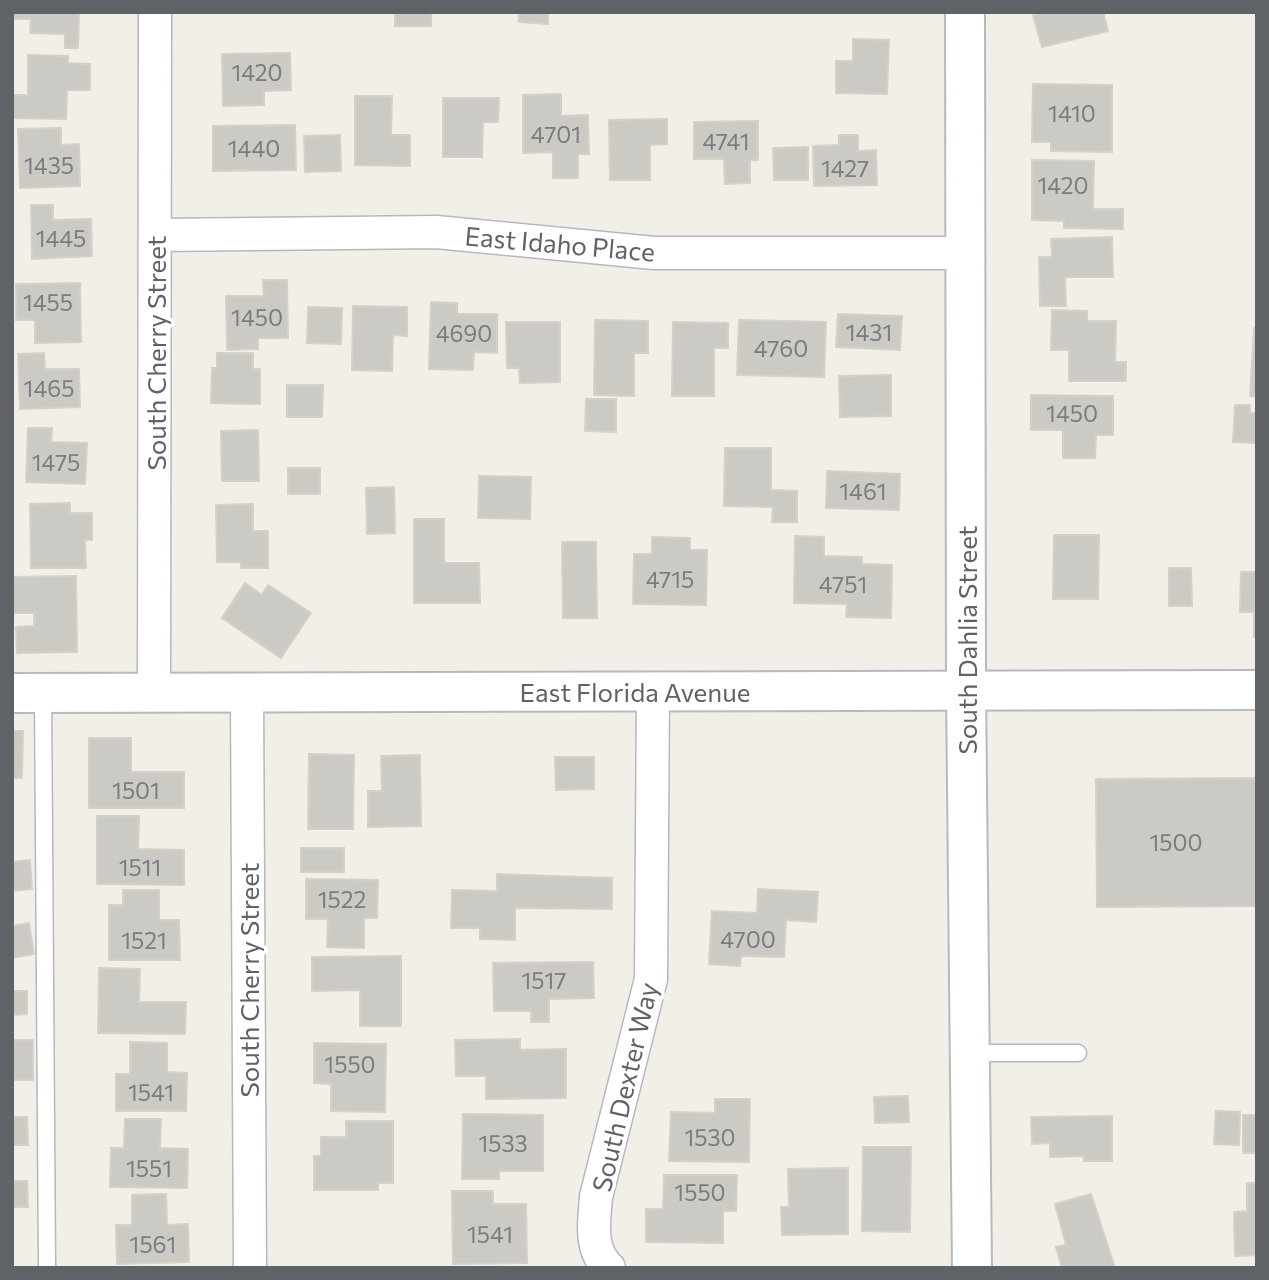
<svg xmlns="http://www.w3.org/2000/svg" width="1269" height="1280" viewBox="0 0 1269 1280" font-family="Commissioner,sans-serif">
	<rect width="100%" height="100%" fill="#f1efe8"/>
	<path fill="#cccac5" stroke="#d6d1c6" stroke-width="2" d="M12,12h67l-1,36h-13v-14l-35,-1 1,-14h-19z
		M395,12h36v14h-36z
		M519,12h29v12l-29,-2z
		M1043,12h60l5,19 -66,16 -9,-32z
		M853,39l36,1 -2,54 -51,-1v-32h17z
		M290,53l1,37 -27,1v14l-41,1 -1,-52z
		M28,55l40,1v7l22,1v26h-23l-1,29 -54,-1 1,-23h15z
		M1033,84l79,1v67l-61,-1v-9h-19z
		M561,94v22l27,-1 1,39h-11v24h-25v-26l-30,1v-58z
		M355,96h37l-1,39h19v31l-55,-1z
		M443,98h56l-1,24h-15l-1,35h-39z
		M667,119v25l-17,1v35h-40l-1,-60z
		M758,121v39h-8v23l-25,1 -1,-25h-30v-37z
		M295,125l1,45 -83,1v-45z
		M61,128v17l18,-1 1,42 -60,2 -2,-59z
		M340,135l1,36 -36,1 -1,-36z
		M839,135h19v16l18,-1 1,35 -63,1 -1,-40 26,-1z
		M808,147v33h-34l-1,-32z
		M1032,160l62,1 -1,48h30v20l-59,-1v-7l-32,-1z
		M31,205h22v15l38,-1 1,37 -60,3z
		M1112,237l1,40h-48l1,29h-26l-1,-49h13l-1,-18z
		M263,280h24l1,58h-30v11l-31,1 -1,-54h38z
		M80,283l1,59 -46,1v-23h-19v-36z
		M431,302l26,1v11h40v39l-23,-1 -1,18 -44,-1z
		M353,306l54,1v29l-14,-1 -1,36 -40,-1z
		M308,307l34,1 -1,36 -34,-1z
		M1052,310l35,1v10h29l-1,41h11v19h-57v-31h-18z
		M838,314l64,2 -2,34 -64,-3z
		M595,320l53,1v32h-14v43l-40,-1z
		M739,320l87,2 -2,55 -87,-2z
		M506,322h54v60l-40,1 -1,-15h-12z
		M673,322l55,1v25h-14v48h-42z
		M1254,328h3v69l-7,-1z
		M44,353l1,16h34l1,38 -60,2 -2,-55z
		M217,353h36v16h7v35l-49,-1 1,-35h5z
		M891,375v41l-51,1 -1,-41z
		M287,385h36l-1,32h-35z
		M1031,395l82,1v39h-17l-1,23h-32v-28h-32z
		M586,399h30v33l-31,-1z
		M1235,405h15v8h7v30l-24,-1z
		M28,428h24l-1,14 36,1 -2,41 -59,-2z
		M258,430l1,51h-37l-1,-50z
		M725,448h46v42l26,1v31h-25l1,-15 -49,-1z
		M288,468h32v26h-32z
		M827,471l73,3 -1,36 -73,-2z
		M479,476l52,1 -1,42 -52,-1z
		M394,487l1,46 -28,1 -1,-46z
		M70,503v10h22v27h-7l1,28h-55l-1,-64z
		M253,504v27h15v37h-27v-6h-24l-1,-57z
		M414,519h30v44h35l1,40h-66z
		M1054,535h45l-1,64h-45z
		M795,536l29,1v19l38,1v7l30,1 -1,53 -45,-1 1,-13 -53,-1z
		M652,537l38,1v12h17l-1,55 -73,-1 1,-50h18z
		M562,542h34l1,76h-34z
		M1169,568h22l1,38h-23z
		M1241,572h16v65h-3v-25h-14z
		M76,576l1,76 -60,1 -1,-26 18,-1v-13h-22v-36z
		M245,583l17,12 6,-10 43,28 -30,45 -59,-40z
		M12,731h11l-1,47h-10z
		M89,738h42v34h53v36h-95z
		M309,754l45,1 -1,74h-45z
		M420,755l1,71 -53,1v-36h14l-1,-35z
		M555,757h39v32l-38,1z
		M1257,778v128l-160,1 -1,-128z
		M97,816h42l-1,33 46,1v35l-87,-1z
		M301,848h43v24h-43z
		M30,860l2,29 -20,2v-29z
		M497,874l115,4v31l-97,-1v32l-35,-1v-11h-29l1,-38 45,1z
		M306,879l72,1 -1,38h-13v30l-37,-1 1,-28h-22z
		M758,889l60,3 -2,30 -30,-2 -2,37 -43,-1 -1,10 -31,-2 3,-53 45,2z
		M123,890h36v30h20l1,40h-71v-55h14z
		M29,923l5,31 -22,4v-32z
		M401,956v70h-41v-36l-48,1v-34z
		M593,962l1,36 -45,1v23h-18v-11h-37l-1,-48z
		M99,968l41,1 -1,33h47l-1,32 -87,-1z
		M12,991h15v23l-15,1z
		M520,1039v11l46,-1v49l-80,1v-23h-30l-1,-36z
		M12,1040h21v40h-21z
		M130,1042l37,1v29l20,1 -1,38h-70v-37h14z
		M314,1043l72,1 -1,68 -54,-1v-27l-17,-1z
		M908,1096l1,26 -34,1 -1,-26z
		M715,1099h35l-1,63 -80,-1 2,-49 44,1z
		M1216,1111l24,1 -1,33 -25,-1z
		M463,1114l80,1v56h-44v8h-37z
		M1243,1115h14v38h-14z
		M1112,1116v45h-28v-5l-34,1v-14l-18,1 -1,-27z
		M12,1117h15l1,28h-16z
		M125,1119h36l-1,29 28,1 -1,39 -77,-1 1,-39h13z
		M346,1121h47v62h-15v7h-64v-34h7v-19h25z
		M863,1147h48l-1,85 -48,-1z
		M848,1168v66l-66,1 -1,-28h8l-1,-38z
		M664,1175h73l-1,36h-13v32l-77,-1v-33h17z
		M12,1181h15l1,26h-16z
		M1247,1183h10v72l-22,1 -1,-44 13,-1z
		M452,1191h41v13h33l1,59 -74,1z
		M166,1194l1,31 21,-1 1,38 -72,2 -1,-39h16v-30z
		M1091,1194l24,74h-53l-6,-21 10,-2 -11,-41z"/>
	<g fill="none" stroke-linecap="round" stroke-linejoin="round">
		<g stroke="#b5b8bc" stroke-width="19">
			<path id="lane" d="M43,693l4,575
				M970,1053h108"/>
		</g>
		<g stroke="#b5b8bc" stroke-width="35">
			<path id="street" d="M156,235l280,-3 218,21h310
				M154,693l1,-681
				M247,693l3,575
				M609,1268c-20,-19 -15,-45 -13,-71l55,-218 2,-288"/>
		</g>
		<g stroke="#b6babf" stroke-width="42">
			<path id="secondary" d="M965,12l1,678 6,578
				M12,693l1245,-3"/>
		</g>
		<use href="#lane" stroke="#fff" stroke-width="16"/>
		<use href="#street" stroke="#fff" stroke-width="32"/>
		<use href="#secondary" stroke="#fff" stroke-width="38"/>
	</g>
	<g text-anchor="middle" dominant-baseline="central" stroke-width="7" stroke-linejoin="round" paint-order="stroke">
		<g font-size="23" fill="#7a7d7f">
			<text x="257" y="72">1420</text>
			<text x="1072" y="113">1410</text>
			<text x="556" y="134">4701</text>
			<text x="726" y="141">4741</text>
			<text x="254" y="148">1440</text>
			<text x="49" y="165">1435</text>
			<text x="845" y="168">1427</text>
			<text x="1063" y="185">1420</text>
			<text x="61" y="238">1445</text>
			<text x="48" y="302">1455</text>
			<text x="257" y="317">1450</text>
			<text x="869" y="332">1431</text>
			<text x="464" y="333">4690</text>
			<text x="781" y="348">4760</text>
			<text x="49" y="388">1465</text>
			<text x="1072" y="413">1450</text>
			<text x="56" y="462">1475</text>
			<text x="863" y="491">1461</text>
			<text x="670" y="579">4715</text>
			<text x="843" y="584">4751</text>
			<text x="136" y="790">1501</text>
			<text x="1176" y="842">1500</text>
			<text x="140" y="867">1511</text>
			<text x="342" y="899">1522</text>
			<text x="748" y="939">4700</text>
			<text x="144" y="940">1521</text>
			<text x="544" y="980">1517</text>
			<text x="350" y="1064">1550</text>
			<text x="151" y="1092">1541</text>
			<text x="710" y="1137">1530</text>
			<text x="503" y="1143">1533</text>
			<text x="149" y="1168">1551</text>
			<text x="700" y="1192">1550</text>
			<text x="490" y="1234">1541</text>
			<text x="153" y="1244">1561</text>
		</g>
		<g font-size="26" fill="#5f6368" stroke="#fff">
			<text transform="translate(560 243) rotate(5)">East Idaho Place</text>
			<text transform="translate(155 353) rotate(-90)">South Cherry Street</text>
			<text transform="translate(966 640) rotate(-90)">South Dahlia Street</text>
			<text x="635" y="691">East Florida Avenue</text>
			<text transform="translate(248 980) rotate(-90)">South Cherry Street</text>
			<text transform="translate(624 1087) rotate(-77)">South Dexter Way</text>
		</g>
	</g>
	<rect width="1269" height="1280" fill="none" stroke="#5f6368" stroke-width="28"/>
</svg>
